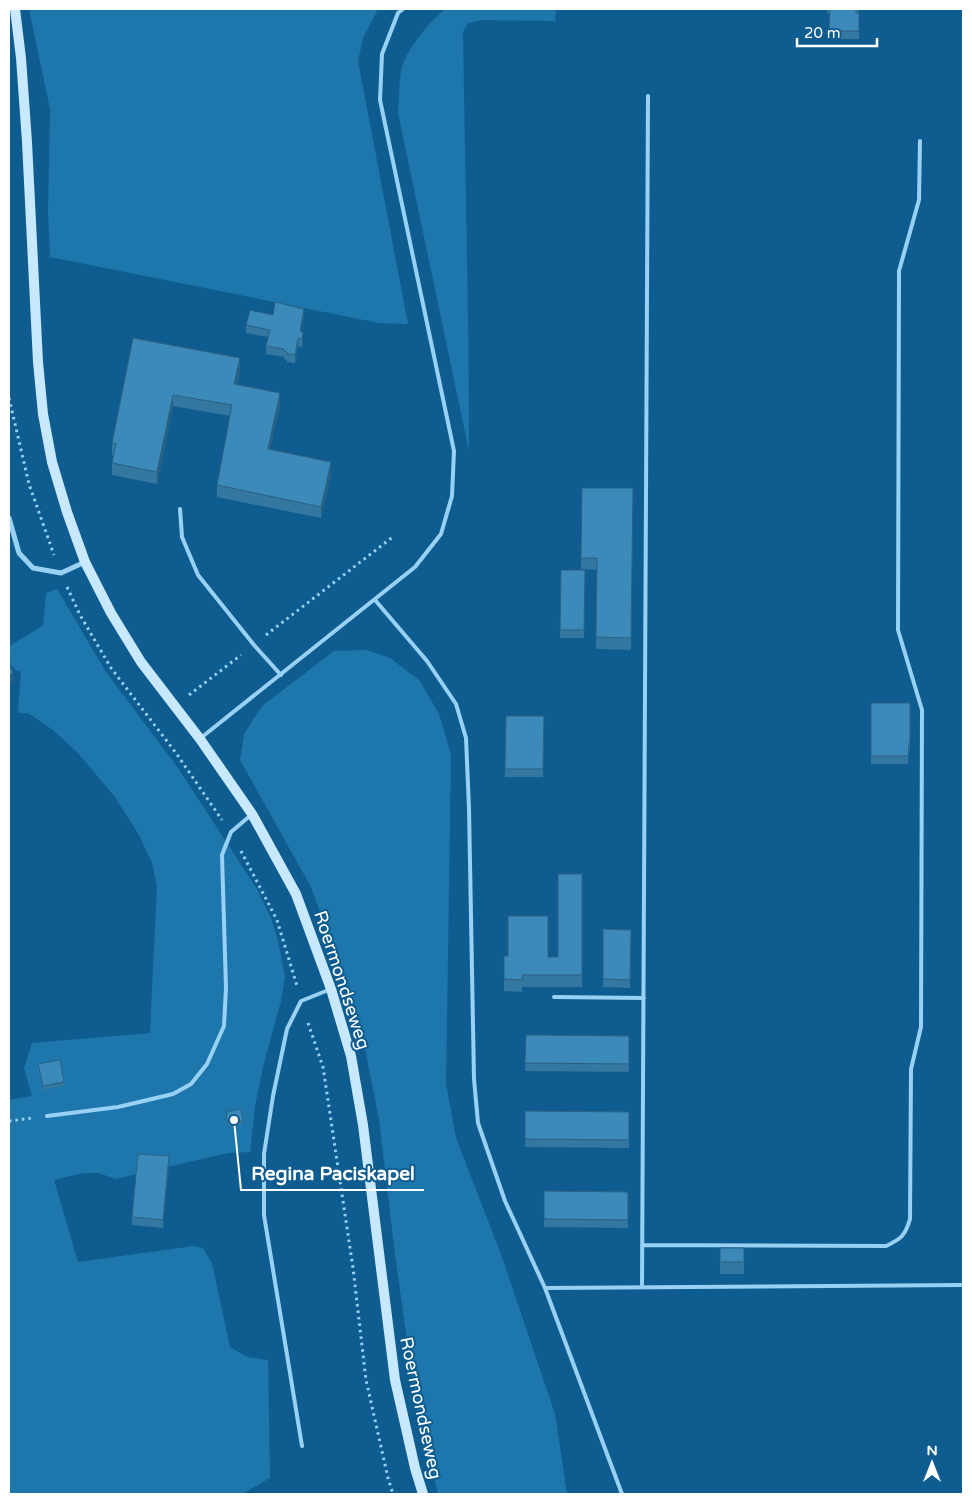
<svg xmlns="http://www.w3.org/2000/svg" width="972" height="1503" viewBox="0 0 972 1503" font-family="'Varela Round',sans-serif">
	<rect width="100%" height="100%" fill="#0f5d90"/>
	<path fill="#1d77ad" d="M29,9h349l-15,29 -5,23 50,263 -29,-1 -329,-66 -2,-45 2,-103z
		M446,9h110l-1,12 -72,-1 -15,3 -5,9c2,140 6,279 6,419l-71,-338c1,-12 1,-36 4,-46 5,-18 29,-48 44,-58z
		M57,589l49,83 72,96 79,121 14,29 7,23 7,36 -4,24 -18,66 -8,39 -5,46 -22,1 -113,26 -16,-6h-16l-29,7 24,82 116,-16 9,2 9,15 18,84 17,10 21,3 2,118 -28,16h-233v-394l23,-4 -8,-28 8,-25 118,-10 7,-147 -5,-23 -13,-28 -24,-38 -37,-44 -25,-23 -25,-17h-10l3,-42c-14,-1 -12,-14 -12,-25l24,-14 10,-7 3,-32z
		M367,650l23,8 30,23 19,33 12,41 -5,329 10,54 46,119 53,157 12,80h-129l-22,-88 -21,-152 -16,-135 -14,-70 -18,-61 -36,-101 -71,-127 4,-26 18,-28 72,-55z"/>
	<g fill="none" stroke-linecap="round" stroke-linejoin="round">
		<path stroke="#98d1f4" stroke-width="3" stroke-dasharray="2.5 4" stroke-linecap="butt" d="M9,398l20,86 25,71
			M67,587l13,28 31,53 65,85 46,67
			M266,635l128,-99
			M189,695l52,-40
			M241,851l36,69 20,66
			M308,1023l15,44 30,201 13,112 22,98 5,16
			M9,1121l24,-3"/>
		<path stroke="#98d1f4" stroke-width="4" d="M180,509l2,28 16,38 56,70 27,30
			M375,600l52,61 29,43 10,34 3,70 5,271 4,44 27,78 40,87 77,206
			M202,737l213,-170 26,-33 11,-38 2,-45 -74,-351 2,-46 16,-41 5,-4
			M554,997l90,1
			M47,1116l71,-9 55,-13 18,-10 16,-20 17,-38 2,-38 -4,-133 9,-23 20,-17
			M643,1245l243,1c15,-7 19,-10 24,-27l1,-150 10,-42 1,-317 -24,-80 1,-359 20,-71 1,-59
			M642,1287l6,-1191
			M545,1288l418,-3
			M302,1446l-38,-231v-61l9,-58 14,-67 14,-28 30,-12"/>
		<path stroke="#98d1f4" stroke-width="5" d="M9,518l10,35 14,15 28,5 24,-11"/>
		<path stroke="#c7e8fd" stroke-width="10" d="M15,9l6,49 6,84 11,220 5,52 9,48 15,50 18,50 26,51 30,49 59,77 52,75 44,80 35,95 20,67 12,69 32,255 20,88 8,26"/>
	</g>
	<path fill="#3477a0" d="M827,9h32v4h-3h3v26h-30l1,-26h-3z
		M304,317l-3,15 2,8 -1,7 -4,-1 -3,17 -8,-1v-2l-3,-1v-2l-18,-3v-8l2,-9 -22,-4v-8z
		M133,338l107,32 -3,14 43,21 -10,44 61,25 -10,44 -104,-21v-12l13,-69 -57,-10 -16,78 -45,-9v-12l2,-8h-2v-12z
		M582,488h51l-2,162 -35,-1 1,-79 -16,-1z
		M561,570h24l-1,68h-24z
		M871,703h39v48h-1l-1,13h-37z
		M506,716h38l-1,61h-38z
		M582,874v113h-60v5l-18,-1v-35l54,1z
		M603,929l28,1 -1,58 -27,-1z
		M526,1035l103,1v36l-104,-1z
		M38,1064l26,18v4l-21,4 -5,-22z
		M525,1111l104,1v36l-104,-1z
		M226,1118l17,3v4l-14,2 -3,-5z
		M169,1164l-6,64 -31,-3v-8z
		M544,1191l84,1v36l-84,-1z
		M720,1248h24v26h-24z"/>
	<path fill="#2a6182" d="M304,309v8l-4,23v-9z
		M303,332v8l-1,7v-8z
		M298,338v8l-3,17v-8z
		M240,358v12l-6,25v-11z
		M280,393v12l-12,55v-11z
		M173,395v11l-16,78v-12z
		M331,462v12l-10,44v-11z
		M13,673v8l-4,2v-8z
		M169,1156v8l-6,64v-8z"/>
	<path fill="#3c8aba" stroke="#2a6182" d="M830,9h26v4h3v18h-30z
		M275,302l29,7 -4,22 3,1 -1,7 -4,-1 -3,17 -8,-1v-2l-3,-1v-2l-18,-3 4,-16 -24,-5 4,-15 23,5z
		M133,338l107,20 -6,26 46,9 -12,56 63,13 -10,45 -104,-22 15,-80 -59,-10 -16,77 -45,-9 4,-19 -4,-1z
		M582,488h51l-2,150 -35,-1 1,-79h-16z
		M561,570h24l-1,60h-24z
		M9,665l4,8 -4,2z
		M871,703h39v40h-1l-1,13h-37z
		M506,716h38l-1,53h-38z
		M558,874h24v101h-60v5l-18,-1v-23h4v-40h40v41h10z
		M603,929l28,1 -1,50 -27,-1z
		M526,1035l103,1v28l-104,-1z
		M60,1060l4,22 -21,4 -5,-22z
		M241,1109l2,12 -14,2 -3,-5 1,-6z
		M525,1111l104,1v28l-104,-1z
		M138,1154l31,2 -6,64 -31,-3z
		M544,1191l84,1v28l-84,-1z
		M720,1248h24v14h-24z"/>
	<g text-anchor="middle" dominant-baseline="central" stroke-width="4" stroke-linejoin="round" paint-order="stroke">
		<g font-size="18" fill="#fff" stroke="#0f5d90">
			<text transform="translate(342 980) rotate(72)">Roermondseweg</text>
			<text transform="translate(421 1408) rotate(78)">Roermondseweg</text>
		</g>
	</g>
	<path fill="none" stroke="#fff" stroke-width="2" d="M234 1120L241 1190H424"/>
	<circle fill="#fff" stroke="#0f5d90" stroke-width="2" cx="234" cy="1120" r="5"/>
	<g font-size="19" text-anchor="middle" font-weight="bold" fill="#fff" stroke="#0f5d90" stroke-width="4" stroke-linejoin="round" paint-order="stroke">
		<text x="333" y="1180">Regina Paciskapel</text>
	</g>
	<rect width="972" height="1503" fill="none" stroke="#ffffff" stroke-width="20"/>
	<g transform="translate(932 1463)" stroke="#0f5d90" stroke-width="4" paint-order="stroke">
	<path d="M0-4L9 19L0 12L-9 19Z" fill="#ffffff"/>
	<text y="-8" font-size="14" font-weight="bold" text-anchor="middle" fill="#ffffff">N</text>
	</g>
	<path d="M797 38v8h80v-8" fill="none" stroke="#ffffff" stroke-width="2.5"/>
	<text x="804" y="38" font-size="15" fill="#ffffff" stroke="#0f5d90" stroke-width="4" paint-order="stroke">20 m</text>
</svg>
